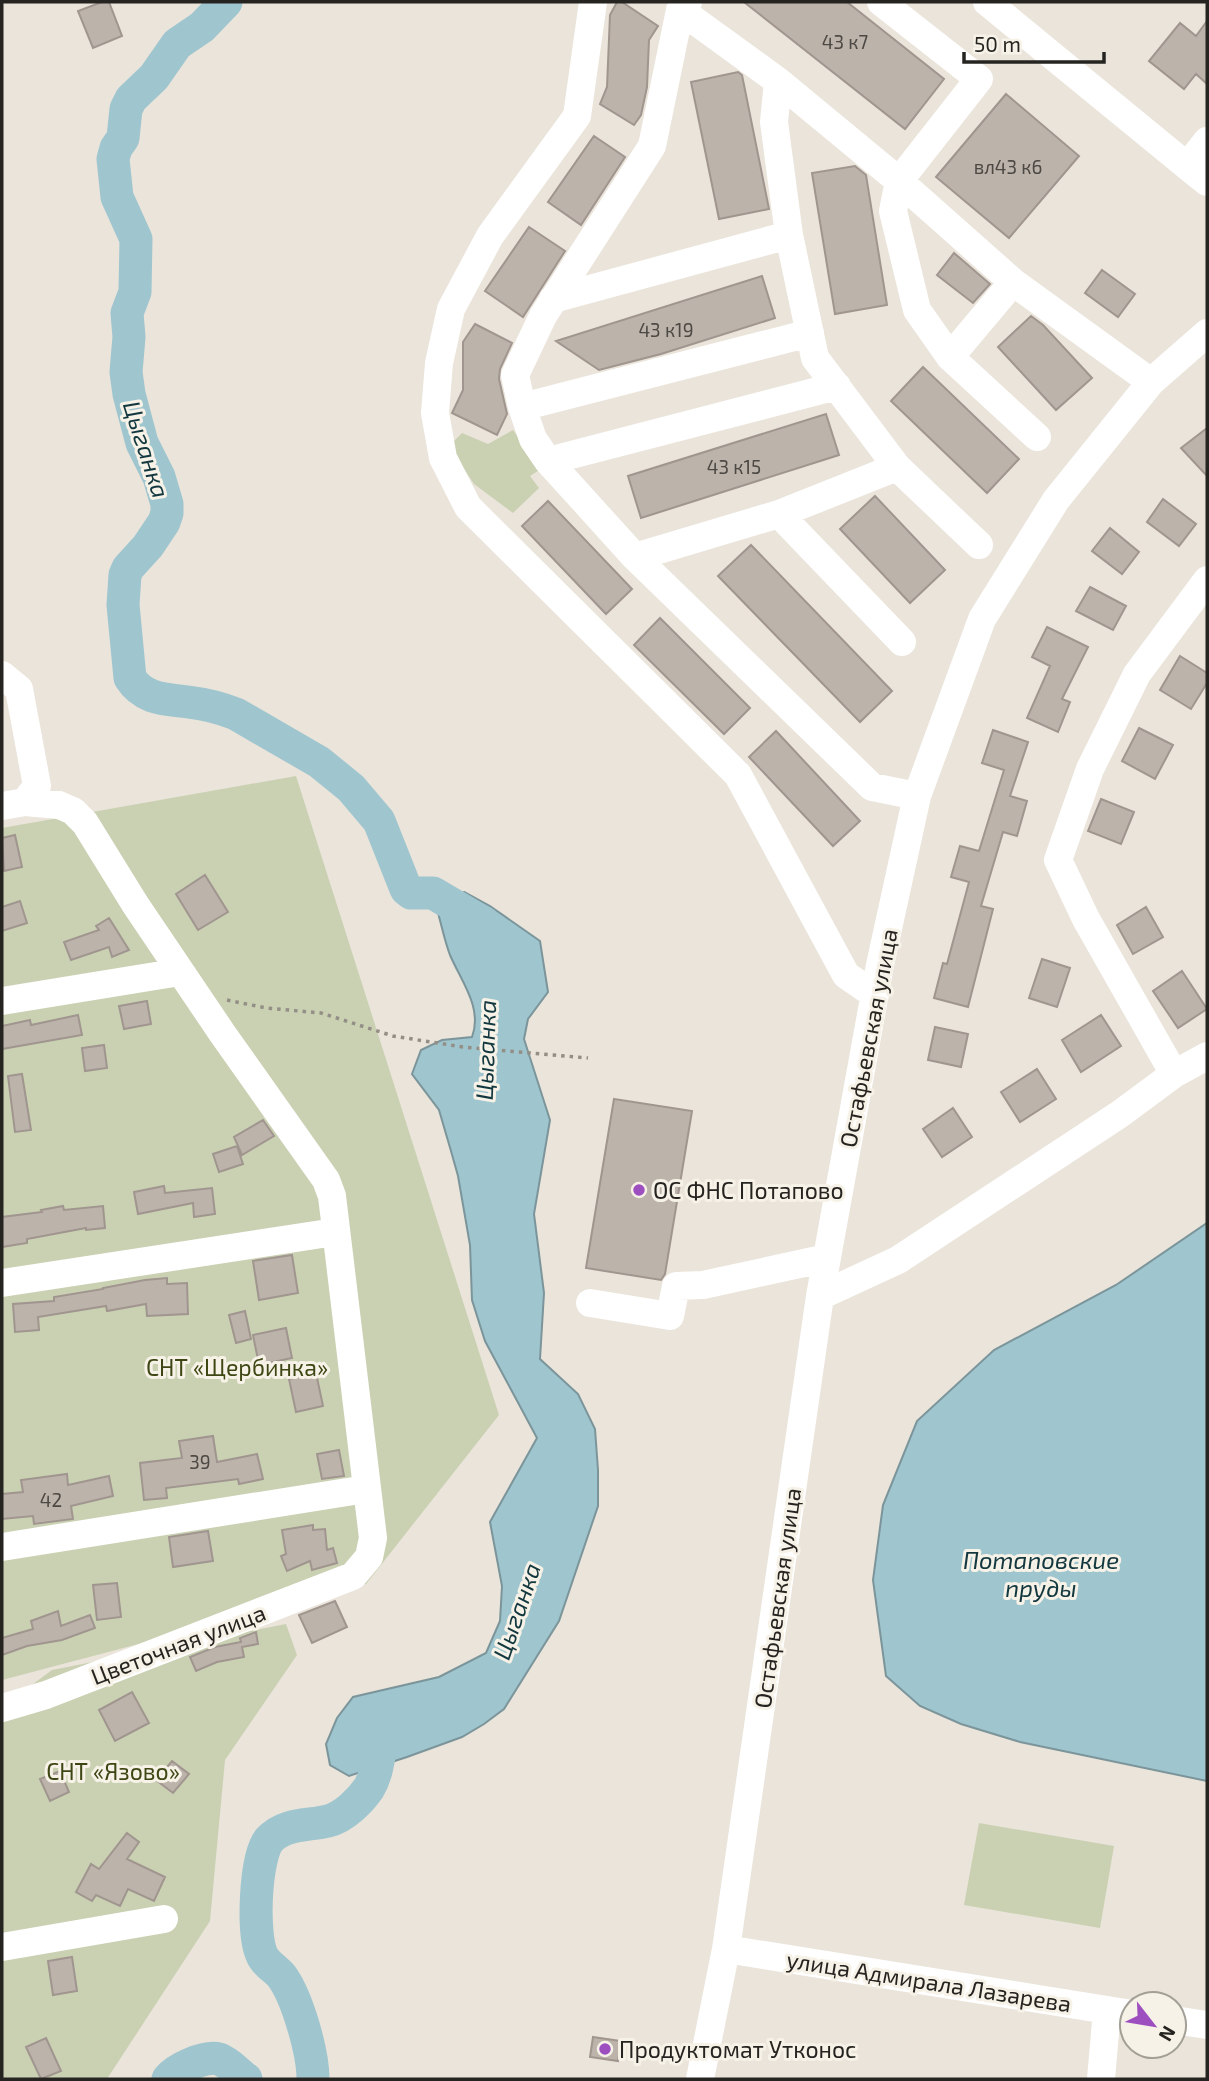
<svg xmlns="http://www.w3.org/2000/svg" width="1209" height="2081" viewBox="0 0 1209 2081" font-family="'Exo 2',sans-serif">
	<rect width="100%" height="100%" fill="#eae4da"/>
	<path fill="#cad1b2" d="M513,430l28,39 -11,7 9,12 -26,25 -39,-29 -25,-38 13,-13 26,11z
		M296,776l203,639 -133,169 -364,96v-852z
		M286,1624l11,31 -72,105 -15,161 -103,158h-105v-378l11,-2 39,-29z
		M979,1823l135,23 -14,82 -136,-23z"/>
	<path fill="#9fc5cf" stroke="#7b959a" stroke-width="2" d="M464,892l26,14 50,35 8,51 -20,27 -4,20 26,81 -16,94 10,79 -4,66 38,35 17,35 3,41v36l-39,115 -55,88 -20,15 -22,13 -55,20 -58,19 -19,-11 -4,-21 11,-26 16,-21 86,-20 47,-24 14,-32 2,-35 -12,-64 47,-84 -52,-97 -13,-41 -2,-55 -12,-69 -7,-25 -12,-41 -27,-36 9,-24 21,-10 30,-3c11,-29 -11,-56 -22,-82 -5,-13 -8,-28 -12,-42l8,-13z
		M1207,1223v558l-187,-39 -59,-18 -41,-18 -34,-30 -13,-96 10,-75 34,-84 77,-71 122,-65z"/>
	<g fill="none" stroke-linecap="round" stroke-linejoin="round">
		<path stroke="#9fc5cf" stroke-width="33" d="M226,2l-24,25 -25,17 -23,33 -23,22 -5,10 -3,29 -7,10 -3,11 4,38 19,42 -1,53 -8,21 2,24 -3,35 3,22 13,49 17,34 8,27v9l-3,9 -16,24 -20,22 -3,7 -2,30 7,73c14,22 36,21 58,24 17,2 33,6 48,12l83,48 32,26 28,33 27,68 5,4h22l51,30
			M168,2079c8,-10 37,-24 51,-20 9,3 19,14 27,20
			M313,2079c0,-26 -15,-79 -30,-101 -6,-9 -17,-13 -21,-23 -10,-21 -7,-97 7,-115 15,-17 39,-14 59,-19 16,-4 32,-20 41,-33 12,-20 9,-45 18,-66"/>
	</g>
	<path fill="#bcb3ab" stroke="#a0968f" stroke-width="2" d="M102,2h7l13,34 -29,12 -15,-37z
		M617,2h5l36,24 -9,14 -2,47 -6,28 -7,10 -34,-21 7,-17 3,-72z
		M744,2h103l97,77 -39,50z
		M1207,21v63l-11,-10 -12,15 -35,-28 31,-38 16,13z
		M738,72l4,3 27,134 -50,10 -28,-137z
		M1006,94l73,62 -70,82 -73,-61z
		M594,136l31,21 -44,68 -33,-23z
		M855,166l11,9 21,130 -52,9 -23,-141z
		M529,227l36,24 -42,66 -38,-26z
		M954,253l36,31 -17,19 -36,-28z
		M1102,270l33,24 -17,23 -33,-24z
		M762,276l13,42 -114,36 -62,16 -43,-29z
		M1031,316l12,9 49,53 -36,32 -58,-63z
		M475,324l37,19 -12,26 -1,10 8,35 -10,21 -45,-22 11,-23v-48z
		M923,367l96,92 -32,34 -96,-92z
		M826,414l13,41 -198,63 -13,-42z
		M1207,428v48l-26,-28z
		M875,496l70,74 -35,33 -70,-74z
		M1163,499l33,25 -17,22 -32,-24z
		M548,501l84,88 -26,25 -84,-88z
		M1110,528l29,24 -17,22 -30,-23z
		M751,545l141,146 -32,31 -142,-146z
		M1090,587l36,19 -13,24 -37,-19z
		M660,618l90,90 -26,26 -90,-89z
		M1047,627l41,20 -26,52 8,3 -12,30 -31,-14 23,-52 -18,-9z
		M1180,656l27,17v10l-16,26 -31,-19z
		M1139,728l34,17 -18,34 -33,-18z
		M993,730l35,12 -18,54 17,5 -10,35 -14,-4 -22,74 12,3 -25,98 -34,-9 9,-35 4,1 22,-82 -18,-5 9,-31 19,5 25,-81 -22,-7z
		M776,731l84,90 -27,25 -84,-89z
		M1101,799l33,13 -13,32 -33,-13z
		M15,835l7,32 -18,4 -2,-33z
		M205,875l23,37 -30,18 -22,-36z
		M20,901l7,22 -25,8v-24z
		M1146,907l17,30 -30,17 -16,-29z
		M109,918l20,32 -17,7 -3,-10 -38,13 -7,-18 35,-12 -3,-4z
		M1042,959l28,9 -13,39 -28,-9z
		M1182,971l25,38 -29,19 -25,-37z
		M147,1001l4,23 -27,5 -5,-23z
		M78,1015l4,20 -80,14v-23l28,-6 1,5z
		M1101,1015l20,31 -40,26 -19,-32z
		M935,1027l33,7 -7,33 -33,-7z
		M104,1045l3,23 -22,3 -3,-23z
		M1037,1069l19,30 -36,23 -19,-30z
		M22,1074l9,56 -16,2 -7,-56z
		M614,1099l78,12 -27,163 -4,6 -75,-12z
		M953,1108l19,29 -30,20 -19,-28z
		M263,1120l11,16 -32,19 -8,-18z
		M237,1146l6,18 -24,8 -6,-18z
		M164,1186l1,7 47,-5 3,26 -21,3 -1,-14 -55,11 -4,-22z
		M63,1206l1,4 39,-4 2,22 -19,2v-2l-59,11v4l-25,4v-30l40,-5 -1,-2z
		M292,1255l6,38 -39,7 -6,-39z
		M167,1278v6l20,-1 1,31 -41,2 -1,-12 -39,7 -1,-5 -68,11 1,13 -24,2 -2,-28 41,-3v-4l49,-8v-1l42,-8z
		M245,1311l6,28 -15,4 -7,-28z
		M286,1328l6,30 -33,7 -6,-30z
		M316,1373l7,33 -27,6 -7,-33z
		M213,1436l4,26 40,-8 6,25 -24,5 -1,-5 -72,9 1,10 -23,2 -4,-37 42,-5 -3,-17z
		M339,1450l5,26 -22,3 -5,-25z
		M67,1474l1,11 41,-9 4,20 -42,10 2,13 -39,5 -1,-8 -31,3v-25l21,-2 -2,-12z
		M313,1525v5l12,-1 2,21 6,-2 4,15 -25,7 -2,-9 -23,10 -6,-15 5,-2 -4,-24z
		M208,1531l5,30 -40,6 -4,-30z
		M117,1583l4,34 -24,3 -4,-35z
		M335,1601l12,26 -35,16 -13,-28z
		M58,1611l3,15 29,-11 5,13 -33,12 -35,6 -25,9v-17l31,-9 -2,-8z
		M256,1632l2,12 -16,3 2,10 -27,5 -21,9 -6,-14 25,-10 26,-5 -1,-4z
		M132,1692l17,31 -34,18 -16,-31z
		M172,1761l17,13 -16,19 -17,-13z
		M60,1771l9,21 -19,9 -10,-22z
		M127,1833l12,9 -12,17 38,18 -11,24 -26,-12 -8,17 -24,-11 -4,6 -16,-9 15,-28 8,5z
		M72,1957l5,34 -24,4 -5,-34z
		M593,2037l28,4 -3,20 -28,-4z
		M46,2038l15,33 -20,8 -15,-32z"/>
	<g fill="none" stroke-linecap="round" stroke-linejoin="round">
		<path stroke="#938f87" stroke-width="3.5" stroke-dasharray="3.5 5" stroke-linecap="butt" d="M227,1000l39,8 55,5 72,23 70,11 125,11"/>
		<path stroke="#fff" stroke-width="28" d="M593,2l-16,114 -87,120 -39,73 -12,54 -4,50 8,45 25,49 270,268 108,200 29,20
			M688,2l-8,8 -28,136 -109,170 -28,59 7,32 11,32 15,22 87,96 237,230 45,9
			M987,2l200,164 20,-25
			M778,81l121,100 80,-102 -98,-77
			M1187,166l20,16
			M899,181l114,101 138,100
			M899,181l-6,30 24,99 33,47 87,80
			M553,299l236,-64
			M950,357l63,-75
			M522,407l288,-74
			M548,461l289,-75
			M897,467l82,78
			M779,514l123,128
			M635,557l144,-43 118,-47 -82,-109 -26,-123 -15,-113 4,-41 -98,-71
			M2,675l17,14 18,97 -12,16 -23,4
			M2,1001l178,-29
			M1174,1074l-88,-155 -28,-59 32,-91 47,-95 70,-94
			M2,1283l333,-51
			M820,1296l78,-36 222,-146 54,-40 33,-18
			M590,1303l80,13 6,-30 27,-1 124,-27
			M2,1547l364,-58
			M2,1708l44,-13 307,-119 16,-19 4,-19 -41,-342 -6,-16 -104,-147 -87,-129 -50,-81 -12,-12 -14,-6 -34,-3
			M2,1947l162,-28
			M726,1949l406,65
			M1174,2020l33,5
			M700,2079l26,-130 94,-653 60,-331 37,-169 65,-177 74,-119 95,-118 56,-49
			M1101,2079l6,-69"/>
	</g>
	<g fill="#9d4fc0" stroke="#f7f2e7" stroke-width="2.5">
		<circle cx="639" cy="1190" r="7"/>
		<circle cx="605" cy="2049" r="7"/>
	</g>
	<g text-anchor="middle" dominant-baseline="central" stroke-width="6" stroke-linejoin="round" paint-order="stroke">
		<g font-size="19" fill="#4c4843">
			<text x="845" y="41">43 к7</text>
			<text x="1008" y="166">вл43 к6</text>
			<text x="666" y="329">43 к19</text>
			<text x="734" y="466">43 к15</text>
			<text x="200" y="1461">39</text>
			<text x="51" y="1499">42</text>
		</g>
		<g font-size="23" fill="#262420" stroke="#f7f2e7">
			<text transform="translate(868 1038) rotate(-79)">Остафьевская улица</text>
			<text transform="translate(777 1598) rotate(-82)">Остафьевская улица</text>
			<text transform="translate(178 1644) rotate(-21)">Цветочная улица</text>
			<text transform="translate(929 1981) rotate(9)">улица Адмирала Лазарева</text>
		</g>
		<g font-size="23" fill="#262420" stroke="#f7f2e7" text-anchor="start">
			<text x="653" y="1190">ОС ФНС Потапово</text>
			<text x="619" y="2049">Продуктомат Утконос</text>
		</g>
		<g font-size="23" fill="#3e4613" stroke="#f7f2e7">
			<text x="237" y="1367">СНТ «Щербинка»</text>
			<text x="113" y="1771">СНТ «Язово»</text>
		</g>
		<g font-size="24" font-style="italic" fill="#12373f" stroke="#f7f2e7">
			<text transform="translate(147 449) rotate(72)">Цыганка</text>
			<text transform="translate(485 1050) rotate(-88)">Цыганка</text>
			<text x="1041" y="1559">Потаповские<tspan x="1041" dy="28">пруды</tspan></text>
			<text transform="translate(516 1611) rotate(-71)">Цыганка</text>
		</g>
	</g>
	<rect width="1209" height="2081" fill="none" stroke="#262420" stroke-width="7"/>
	<g transform="translate(1153 2025) rotate(121)"><circle r="33" fill="#f7f2e7" stroke="#a3a097" stroke-width="2"/>
	<path d="M0-5L12 26L0 18L-12 26Z" fill="#9d4fc0"/>
	<text y="-10" font-size="19" font-weight="bold" text-anchor="middle" fill="#262420">N</text>
	</g>
	<path d="M964 52v10h140v-10" fill="none" stroke="#262420" stroke-width="3.5"/>
	<text x="974" y="52" font-size="21" fill="#262420" stroke="#f7f2e7" stroke-width="5" paint-order="stroke">50 m</text>
</svg>
